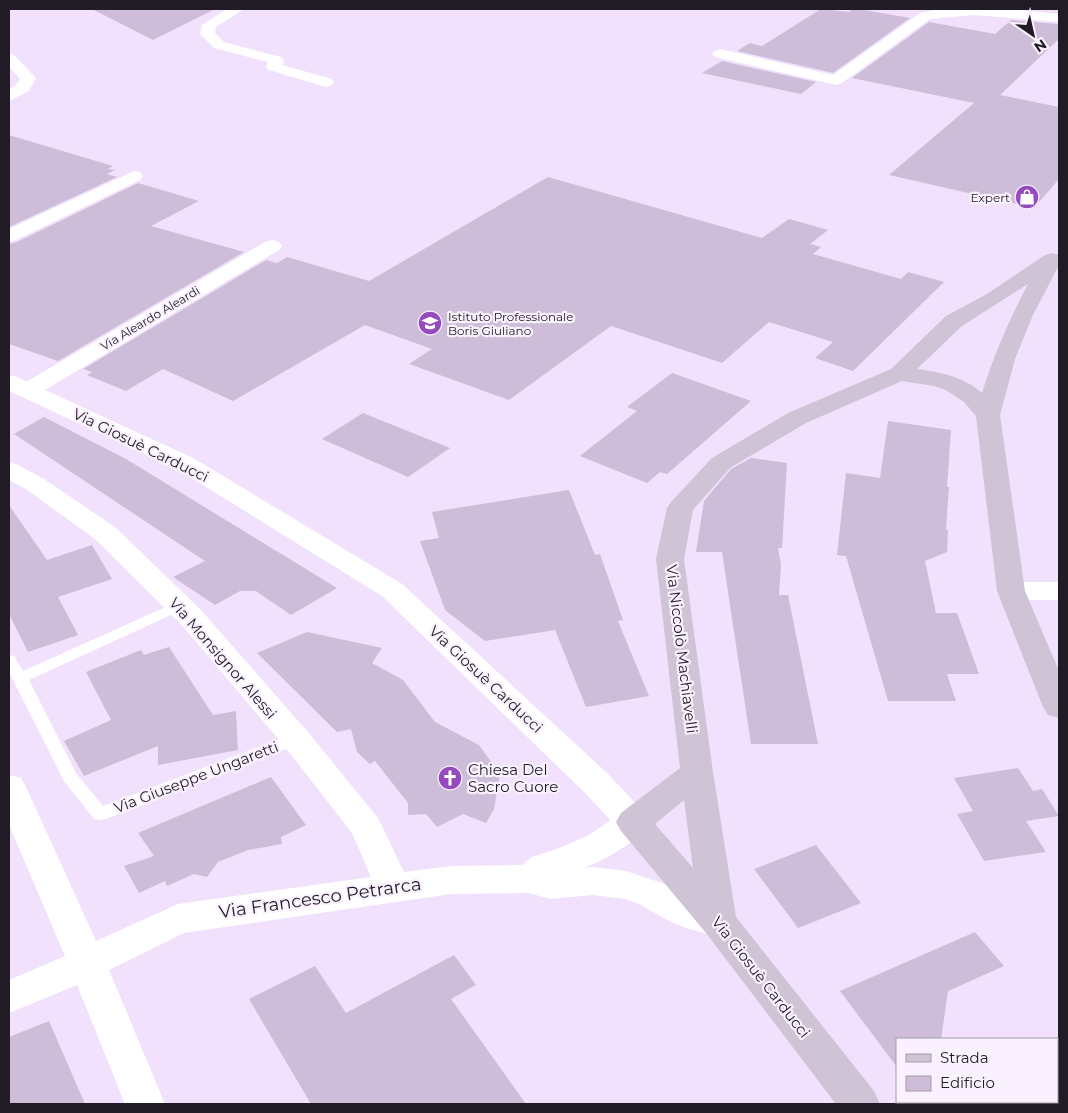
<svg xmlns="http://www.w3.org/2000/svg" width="1068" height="1113" viewBox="0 0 1068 1113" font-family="Montserrat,sans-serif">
	<rect width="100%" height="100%" fill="#f1e1fc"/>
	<path fill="#cdbdd8" d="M92,9h123l-62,31z
		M821,9l28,3 4,-3 11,1 46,8 -77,55 -96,-22 13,-8 12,3z
		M1011,20l48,4v15l-59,56 59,12v72l-25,29 -145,-33 85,-72 -122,-25 77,-56 66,12z
		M722,61l94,21 -15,12 -99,-21z
		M9,135l104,31 -5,3 7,1 -8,4 10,3 -108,50z
		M548,177l214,61 27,-19 39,11 -18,14 11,3 -8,7 88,25 7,-7 36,10 -91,89 -38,-13 18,-16 -64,-20 -47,41 -111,-37 -102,74 -100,-36 23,-15 -67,-24 -132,76 -70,-32 -37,22 -39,-16 5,-3 -9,-3 183,-109 11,3 10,-6 82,24z
		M138,183l61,18 -48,25 93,26 -186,109 -49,-17v-100l8,-2z
		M672,373l79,28 -84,73 -7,-2 -13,11 -67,-27 57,-45 -10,-4z
		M363,413l87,35 -42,29 -86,-38z
		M44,417l82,42 211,129 -46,27 -35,-24h-16l-25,14 -42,-28 32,-16 -191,-127z
		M888,421l63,9 -4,57h2l-3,42 2,1 -1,22 -22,9 11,52h21l22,61h-32l9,27h-68l-42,-145 -9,-1 9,-82 34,5z
		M751,458l36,5 -5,85h-4l3,16 -2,31h9l30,149h-67l-29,-192h-26l8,-51 27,-32z
		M569,490l26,65 5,-1 23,66 -5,1 31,75 -63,11 -31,-77 -70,11 -40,-31 -25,-69 19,-3 -7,-26z
		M9,505l38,55 45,-15 20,34 -54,18 20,38 -50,17 -19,-38z
		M307,632l75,16 -10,15 31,17 32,42 44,23 21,29 -6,35 -8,14 -23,-9 -26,13 -11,-13 -18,1v-12l-33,-42 -5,3 -13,-12 -6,-23 -14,3 -80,-79z
		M169,647l44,68 23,-4 2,39 -80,15v-19l-74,30 -20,-35 47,-21 -25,-48 55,-22 3,5z
		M1018,768l15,23 9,-2 17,27 -33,5 20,31 -62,9 -27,-47 16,-3 -19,-33z
		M271,777l35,48 -25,12 1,7 -34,6 -30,12 -11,15 -13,-3 -27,12 -2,-5 -26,12 -15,-27 30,-10 -16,-23z
		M816,845l45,58 -63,25 -44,-59z
		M975,932l29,34 -56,25 -7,48h-44v28l-57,-76z
		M454,955l22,30 -25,14 75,105h-215l-62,-105 66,-33 31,47z
		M49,1021l36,83h-76v-67z"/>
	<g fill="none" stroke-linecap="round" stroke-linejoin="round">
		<path fill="#fff" fill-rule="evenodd" d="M179,601l5,2 2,3 -2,3 -155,71 47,93 27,33 187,-71 6,-2 6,2 2,4 -2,4 -196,76 -6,1 -6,-1 -30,-38 -55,-109v-17l5,1 9,15z"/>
		<path fill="#fff" fill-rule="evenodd" d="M227,9h17l-28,18 -1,6 9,9 57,15 3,3 -2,5 50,14 2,3 -2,3 -6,2 -57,-17 -3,-3 2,-5 -54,-14 -14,-14 2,-9z
			M939,9h73l47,5v8l-85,-7 -44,4 -88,64 -6,2 -121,-28 -3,-3 3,-3 5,-2 113,26 87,-62z
			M9,53l5,2 22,23 -7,13 -20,10v-12l7,-4 4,-6 -11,-12z
			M134,171l6,1 3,4 -3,4 -124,60 -7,2v-13z
			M272,240l7,2 3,4 -3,4 -244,146 -8,2 -8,-2 -4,-5 4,-5 246,-144z
			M9,462l9,3 26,14 71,48 86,83 106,121 71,87 26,54 47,-6 71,-1 10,-8 30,-10 27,-12 32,-22 12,-4 12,4 5,9c-11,19 -46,39 -67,46l10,-1 33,4 39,13 31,17 36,10 5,11 -5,11 -13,4 -33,-9 -13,-5 -34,-19 -14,-5 -32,-4 -43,4 -21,-6 -78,1 -267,39 -75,37 56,134h-40l-48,-119 -68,28v-33l56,-24 -56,-131v-50l12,3 5,9 70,154 82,-37 193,-27 -19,-44 -67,-86 -104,-123 -86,-85 -69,-50 -17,-9z
			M1011,582h48v18h-48l-10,-3 -4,-6 4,-6z"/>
		<path fill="#fff" fill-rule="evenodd" d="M9,375l8,2 178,82 207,125 205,189 38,40 5,9 -5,9 -12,4 -12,-4 -38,-40 -201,-195 -205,-127 -168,-78z"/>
		<path fill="#cfc3d6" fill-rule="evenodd" d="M1052,253l7,2v10l-26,50 -18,44 -15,56 25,176 34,80v47l-11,-3 -5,-8 -46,-116 -21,-175 -12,-14 -18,-12 -12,-4 -32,-5 -96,42 -76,45 -37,42 -9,49 29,213 23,145 138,174 6,13h-44l-130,-171 -85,-102 -5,-9 5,-9 59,-45 -24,-209 11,-51 4,-6 41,-44 76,-45 103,-44 55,-53 41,-22 58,-39zM1028,284c-19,36 -34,71 -46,109 -18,-16 -41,-21 -65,-24l45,-43zM684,800l9,68 -38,-44z"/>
	</g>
	<defs>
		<g id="shop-disc" transform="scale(1.25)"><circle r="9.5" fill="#954bbd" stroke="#f9f2fe"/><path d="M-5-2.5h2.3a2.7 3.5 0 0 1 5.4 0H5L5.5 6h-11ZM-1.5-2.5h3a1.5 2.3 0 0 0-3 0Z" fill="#fff"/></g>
		<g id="school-disc" transform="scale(1.25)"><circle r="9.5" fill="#954bbd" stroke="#f9f2fe"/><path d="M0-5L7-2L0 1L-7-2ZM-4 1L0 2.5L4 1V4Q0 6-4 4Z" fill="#fff"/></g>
		<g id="church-disc" transform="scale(1.25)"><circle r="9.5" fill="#954bbd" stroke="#f9f2fe"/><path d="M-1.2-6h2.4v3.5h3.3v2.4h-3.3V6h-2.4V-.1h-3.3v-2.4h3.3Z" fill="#fff"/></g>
	</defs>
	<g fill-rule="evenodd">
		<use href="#shop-disc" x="1027" y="197"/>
		<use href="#school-disc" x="430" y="323"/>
		<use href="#church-disc" x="450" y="778"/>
	</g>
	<g text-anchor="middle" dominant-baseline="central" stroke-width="4.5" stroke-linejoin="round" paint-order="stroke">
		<g font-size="12" fill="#211b25" stroke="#f9f2fe" text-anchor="end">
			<text x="1010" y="197">Expert</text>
			<text x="448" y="316" text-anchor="start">Istituto Professionale<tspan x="448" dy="14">Boris Giuliano</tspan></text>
		</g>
		<g font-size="12" fill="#211b25" stroke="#f9f2fe">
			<text transform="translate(150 318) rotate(-31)">Via Aleardo Aleardi</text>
		</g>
		<g font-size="15" fill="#211b25" stroke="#f9f2fe">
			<text transform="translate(141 445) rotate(26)">Via Giosuè Carducci</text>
			<text transform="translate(682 649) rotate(83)">Via Niccolò Machiavelli</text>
			<text transform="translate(223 658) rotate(49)">Via Monsignor Alessi</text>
			<text transform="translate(486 679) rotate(43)">Via Giosuè Carducci</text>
			<text transform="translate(196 777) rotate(-21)">Via Giuseppe Ungaretti</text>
			<text transform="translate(761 977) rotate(52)">Via Giosuè Carducci</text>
		</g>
		<g font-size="15" fill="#211b25" stroke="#f9f2fe" text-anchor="start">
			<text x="468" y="769">Chiesa Del<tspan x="468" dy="17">Sacro Cuore</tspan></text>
		</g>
		<g font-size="18" fill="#211b25" stroke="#f9f2fe">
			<text transform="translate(320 898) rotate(-8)">Via Francesco Petrarca</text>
		</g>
	</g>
	<rect width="1068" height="1113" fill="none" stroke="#211b25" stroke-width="20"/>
	<rect x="896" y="1038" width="162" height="65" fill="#f9f2fe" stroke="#a39ca7"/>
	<rect x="906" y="1054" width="25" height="8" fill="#cfc3d6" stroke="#a39ca7"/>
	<text x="940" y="1063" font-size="15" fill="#211b25">Strada</text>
	<rect x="906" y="1076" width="25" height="15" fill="#cdbdd8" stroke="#a39ca7"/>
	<text x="940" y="1088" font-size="15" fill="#211b25">Edificio</text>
	<g transform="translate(1033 35) rotate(146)" stroke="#f9f2fe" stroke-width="4" paint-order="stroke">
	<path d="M0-4L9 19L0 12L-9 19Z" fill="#211b25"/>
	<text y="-8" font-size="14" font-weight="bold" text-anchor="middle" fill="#211b25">N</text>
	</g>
</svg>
